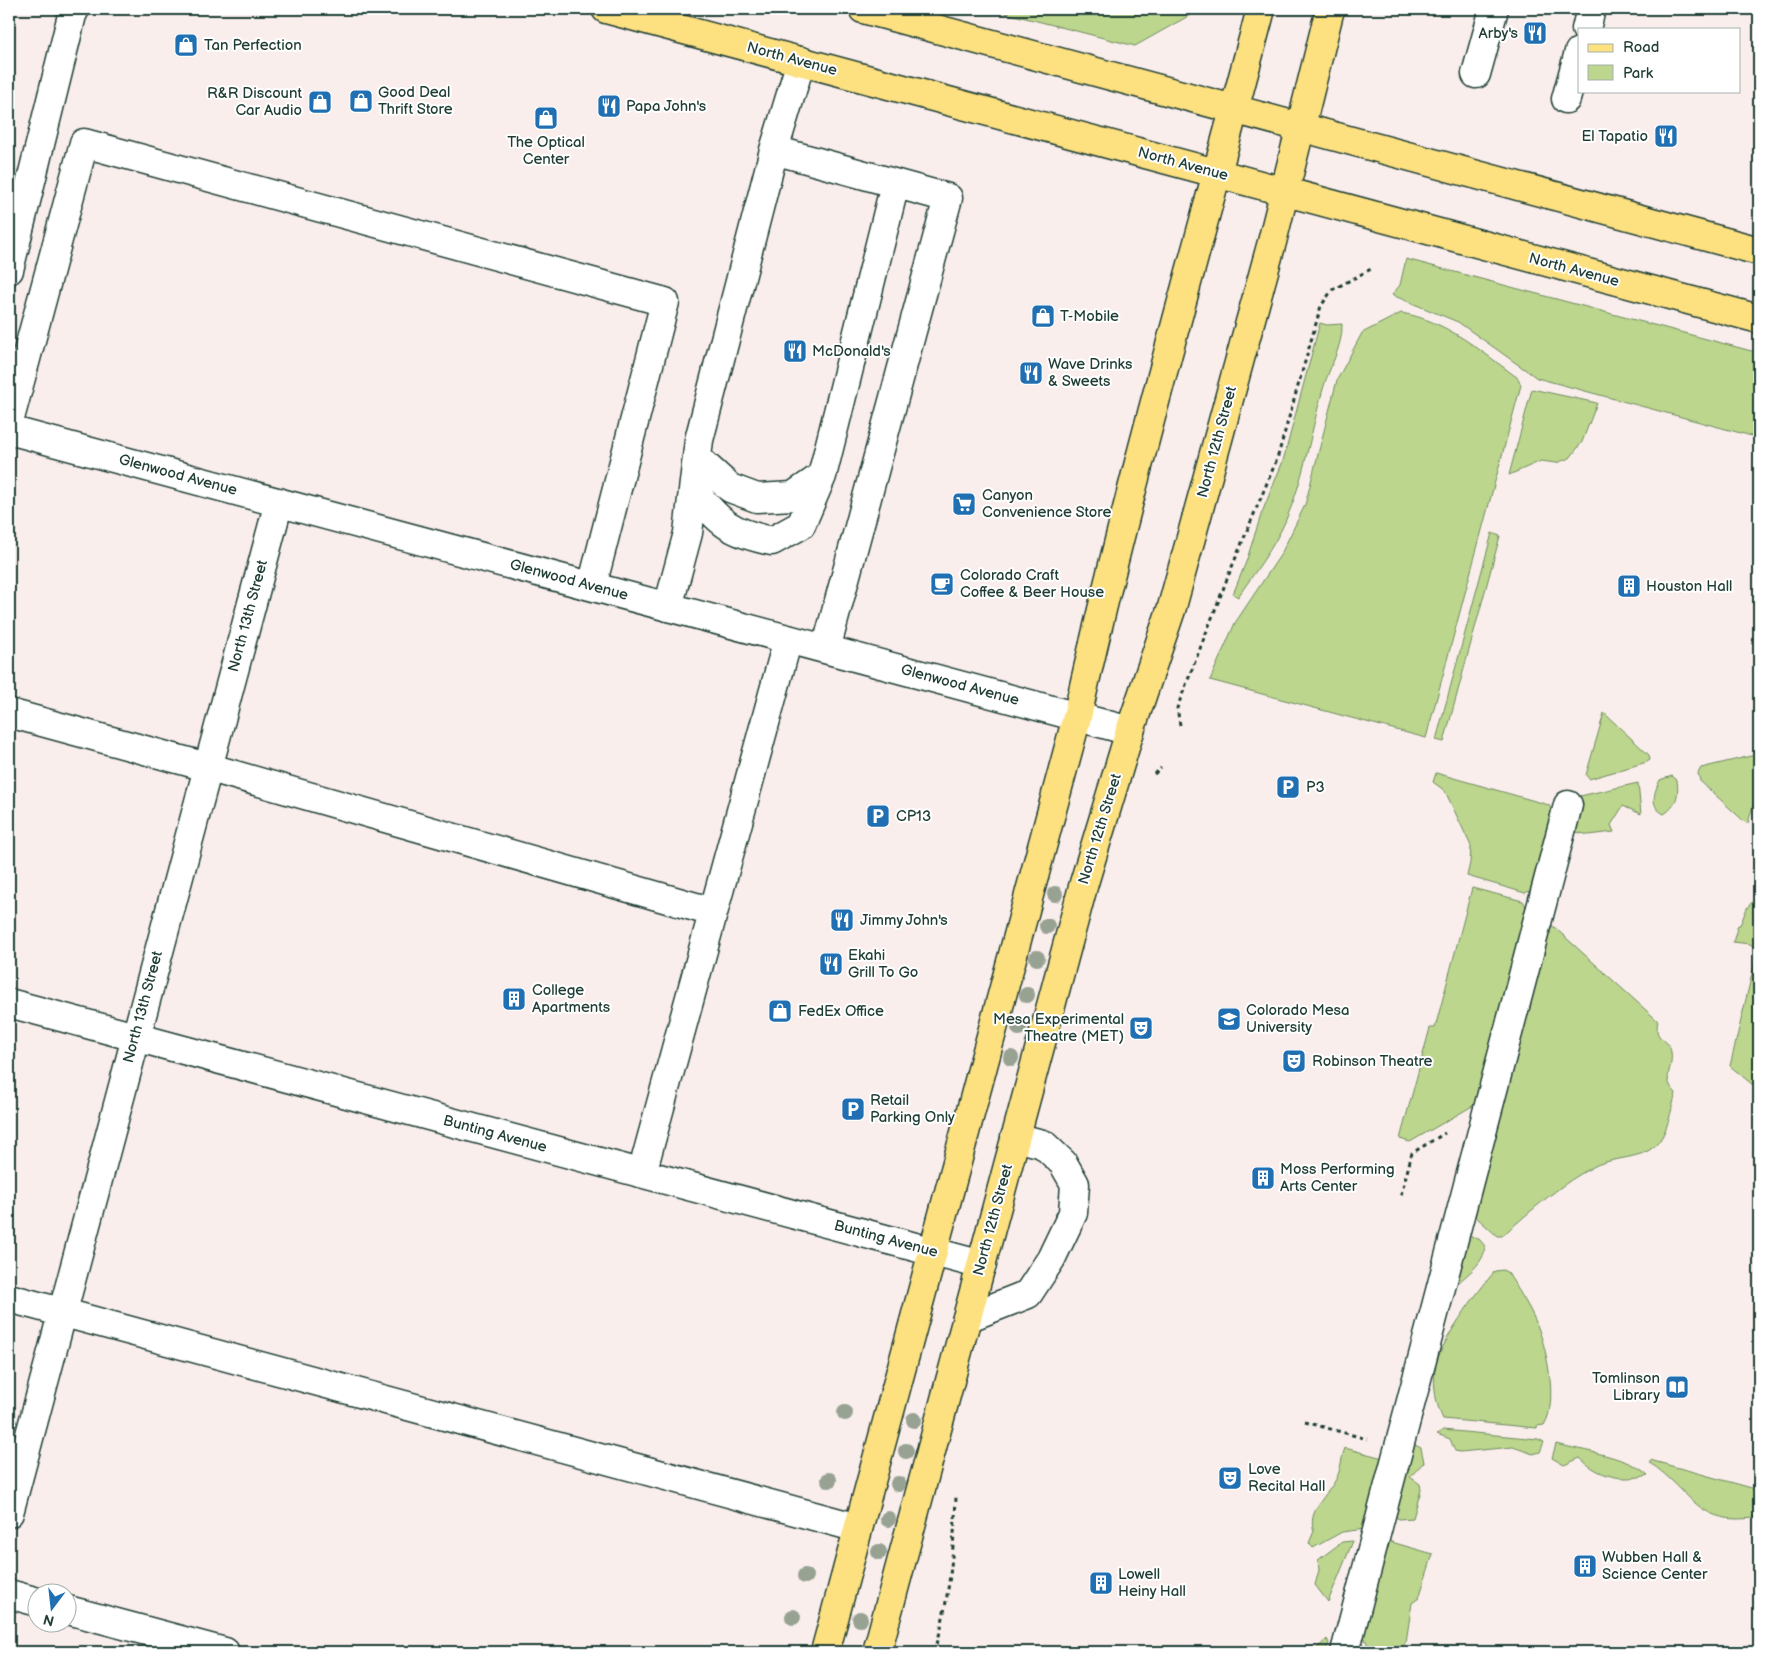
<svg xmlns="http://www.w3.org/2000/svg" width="1768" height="1661" viewBox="0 0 1768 1661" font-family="'Balsamiq Sans',sans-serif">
	<rect width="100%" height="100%" fill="#faeeec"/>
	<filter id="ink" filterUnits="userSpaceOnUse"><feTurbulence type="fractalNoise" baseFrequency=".02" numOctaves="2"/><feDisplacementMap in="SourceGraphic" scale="10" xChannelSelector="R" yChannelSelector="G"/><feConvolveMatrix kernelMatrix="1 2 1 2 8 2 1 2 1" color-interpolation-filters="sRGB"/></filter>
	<g filter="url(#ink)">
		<path fill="#bcd68d" stroke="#6e8a60" d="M990,9h211l-66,37z
			M1406,259l353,94v85l-222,-60 -79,-56 -66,-27 8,-10z
			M1401,313c45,7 81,39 117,65l3,7 -95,353 -216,-58 25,-57 46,-69 24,-49 32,-125 25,-47z
			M1320,323l7,2 15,-1c1,23 -13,43 -19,65 -13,45 -19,91 -38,133 -12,27 -31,51 -47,75l-5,-3 13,-32 15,-47 22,-54z
			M1532,389l65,14 -15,39 -12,16 -14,5 -15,-2 -32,14z
			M1492,533l8,3 -56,206 -8,-2z
			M1604,713l45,42 1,5 -3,2 -58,17 -3,-4z
			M1759,754v30l-11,39h-2l-46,-42 -2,-8 3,-5z
			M1436,773l113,32 3,8 -19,76 -8,4 -58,-17 3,-13 1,-17 -26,-55 -12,-9z
			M1672,776l5,4c2,14 0,26 -13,34 -15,-7 -10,-22 -4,-34z
			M1638,783l3,31 -18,-8 -12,19 3,7 -25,3 -17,-4 8,-35z
			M1472,888l51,13 4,7 -51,196 -66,38 -10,-3 30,-111h5z
			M1759,894v196l-29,-24 27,-113 -1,-5 -6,-4 -17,-2 5,-17h2l7,-17z
			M1549,925l4,1 105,95c-5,22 10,14 13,31 3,18 -11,25 5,41 -5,16 -8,41 -21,53 -14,13 -40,11 -58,19 -35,17 -66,46 -95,71h-5l-22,-20 -2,-7z
			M1468,1236l11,3 6,7c0,16 -16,27 -27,37l-3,-3z
			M1503,1270l5,3c9,15 20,31 27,47 11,24 24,82 9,105l-7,1v2l-94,-9c-7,-14 -10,-32 -8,-49 2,-25 43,-79 60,-99z
			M1443,1430l95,9 6,3 -4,10 -7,2 -20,-7 -53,5 -5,-1 -5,-12 -13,-5z
			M1411,1443l10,5 3,14 -14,15 10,7 1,6 -8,28 -14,1 -7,-4z
			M1556,1444c27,7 72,12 92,31 -25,7 -49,2 -68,-17l-16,7 -12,-7z
			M1345,1448l38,10 -18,71 -23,3 -29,16 -4,-5 5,-12c-8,-20 15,-37 22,-52 5,-9 5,-21 9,-31z
			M1650,1460l109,30v27c-62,11 -66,-25 -109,-54z
			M1353,1541l-25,61 -13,-17 4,-15 -1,-10 24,-18z
			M1388,1541l45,13 -14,44 -7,5 -6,39 -8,10 -30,-7 -7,-14 22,-85z
			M1327,1639l2,4 -4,9h-12z"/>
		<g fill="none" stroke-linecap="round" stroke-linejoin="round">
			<g stroke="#1f3d34" stroke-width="31">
				<path id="minor" d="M1586,29l5,-20
					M1476,74l18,-65
					M1566,99l13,-47
					M774,150l27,-89
					M9,270l63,-255 3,-6
					M9,422l75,-279 581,159 -73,284
					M9,430l1121,301
					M697,458l33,30 27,10 36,-2 29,-20 73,-292
					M693,490c28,33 35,42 79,51l29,-16 21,-49
					M668,607l20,-74 11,-93 75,-290 174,48 -122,451
					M9,713l198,54 506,145
					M9,1003l973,262
					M642,1173l146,-534
					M9,1298l849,230
					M967,1318l61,-24 23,-35 22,-46 2,-29 -12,-21 -20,-19 -28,-7
					M9,1513l270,-1011
					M9,1594l29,8
					M68,1610l157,42
					M1345,1652l223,-847"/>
			</g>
			<g stroke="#1f3d34" stroke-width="31">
				<path id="major" d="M606,9l1153,310
					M863,9l896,242
					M825,1652l252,-935c53,-238 122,-473 184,-708
					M877,1652l207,-769 46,-152 42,-124 100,-365 58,-233"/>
			</g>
			<path stroke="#1f3d34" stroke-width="3" stroke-dasharray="4 4" stroke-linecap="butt" d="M1180,725l-3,-17 52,-134 48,-115 44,-153 11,-16 39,-21
				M1154,774l7,-6
				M1401,1195l11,-42 33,-20
				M1305,1422l62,17
				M935,1652c14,-53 19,-101 21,-156"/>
			<use href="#minor" stroke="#fff" stroke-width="28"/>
			<use href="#major" stroke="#fde080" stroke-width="28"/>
		</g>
		<g fill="#97a293">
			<circle cx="1055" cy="894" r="8"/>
			<circle cx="1047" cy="926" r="8"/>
			<circle cx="1037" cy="958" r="8"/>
			<circle cx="1027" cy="995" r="8"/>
			<circle cx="1019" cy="1028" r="8"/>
			<circle cx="1011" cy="1058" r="8"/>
			<circle cx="845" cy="1413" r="8"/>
			<circle cx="914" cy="1420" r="8"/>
			<circle cx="906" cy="1451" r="8"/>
			<circle cx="829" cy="1480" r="8"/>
			<circle cx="898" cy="1484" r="8"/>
			<circle cx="888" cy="1519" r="8"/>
			<circle cx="879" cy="1552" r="8"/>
			<circle cx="805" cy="1576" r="8"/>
			<circle cx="793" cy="1617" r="8"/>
			<circle cx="860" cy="1619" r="8"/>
		</g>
	</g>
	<defs>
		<g id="restaurant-square" transform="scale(1.25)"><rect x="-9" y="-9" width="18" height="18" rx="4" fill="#1f6fb2" stroke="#fff"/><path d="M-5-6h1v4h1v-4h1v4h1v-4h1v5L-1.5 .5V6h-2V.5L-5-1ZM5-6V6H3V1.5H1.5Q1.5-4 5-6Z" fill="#fff"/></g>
		<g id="shop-square" transform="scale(1.25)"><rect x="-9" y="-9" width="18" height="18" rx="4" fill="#1f6fb2" stroke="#fff"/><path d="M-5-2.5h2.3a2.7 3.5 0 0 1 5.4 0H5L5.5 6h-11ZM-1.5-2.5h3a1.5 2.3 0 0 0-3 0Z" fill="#fff"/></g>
		<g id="supermarket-square" transform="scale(1.25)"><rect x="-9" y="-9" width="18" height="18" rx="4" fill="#1f6fb2" stroke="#fff"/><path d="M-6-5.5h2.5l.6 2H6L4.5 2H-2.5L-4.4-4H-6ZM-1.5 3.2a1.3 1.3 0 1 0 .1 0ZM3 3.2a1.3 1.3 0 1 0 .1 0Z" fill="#fff"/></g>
		<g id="cafe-square" transform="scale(1.25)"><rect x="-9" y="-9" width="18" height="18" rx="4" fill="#1f6fb2" stroke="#fff"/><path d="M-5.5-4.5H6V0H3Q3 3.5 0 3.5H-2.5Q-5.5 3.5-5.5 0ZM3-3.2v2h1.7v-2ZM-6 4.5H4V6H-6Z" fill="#fff"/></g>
		<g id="building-square" transform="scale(1.25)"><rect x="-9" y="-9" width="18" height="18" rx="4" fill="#1f6fb2" stroke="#fff"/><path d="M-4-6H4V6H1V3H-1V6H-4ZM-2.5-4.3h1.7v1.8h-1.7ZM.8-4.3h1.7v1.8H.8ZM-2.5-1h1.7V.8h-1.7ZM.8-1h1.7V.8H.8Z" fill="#fff"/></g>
		<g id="parking-square" transform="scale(1.25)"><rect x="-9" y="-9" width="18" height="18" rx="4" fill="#1f6fb2" stroke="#fff"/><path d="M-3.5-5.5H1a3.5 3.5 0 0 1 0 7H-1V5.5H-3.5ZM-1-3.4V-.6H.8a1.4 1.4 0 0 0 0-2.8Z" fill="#fff"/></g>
		<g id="university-square" transform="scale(1.25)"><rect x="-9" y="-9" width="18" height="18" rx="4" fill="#1f6fb2" stroke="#fff"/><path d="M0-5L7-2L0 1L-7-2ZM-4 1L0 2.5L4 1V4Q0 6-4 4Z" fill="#fff"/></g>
		<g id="theatre-square" transform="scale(1.25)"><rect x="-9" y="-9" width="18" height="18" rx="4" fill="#1f6fb2" stroke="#fff"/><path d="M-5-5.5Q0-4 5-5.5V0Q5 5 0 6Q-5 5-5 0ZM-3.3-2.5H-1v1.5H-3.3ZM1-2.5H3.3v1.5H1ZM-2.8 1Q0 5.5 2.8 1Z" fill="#fff"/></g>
		<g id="library-square" transform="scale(1.25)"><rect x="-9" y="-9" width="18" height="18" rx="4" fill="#1f6fb2" stroke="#fff"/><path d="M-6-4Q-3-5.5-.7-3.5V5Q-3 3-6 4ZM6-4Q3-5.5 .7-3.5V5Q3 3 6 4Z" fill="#fff"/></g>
	</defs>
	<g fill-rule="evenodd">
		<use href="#restaurant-square" x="1535" y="33"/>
		<use href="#shop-square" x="186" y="45"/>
		<use href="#shop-square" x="361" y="101"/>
		<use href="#shop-square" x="320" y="102"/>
		<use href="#restaurant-square" x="609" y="106"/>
		<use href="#shop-square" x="546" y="118"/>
		<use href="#restaurant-square" x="1666" y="136"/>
		<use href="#shop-square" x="1043" y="316"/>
		<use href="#restaurant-square" x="795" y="351"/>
		<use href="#restaurant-square" x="1031" y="373"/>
		<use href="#supermarket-square" x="964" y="504"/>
		<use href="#cafe-square" x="942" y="584"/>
		<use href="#building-square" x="1629" y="586"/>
		<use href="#parking-square" x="1288" y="787"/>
		<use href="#parking-square" x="878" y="816"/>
		<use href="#restaurant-square" x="842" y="920"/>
		<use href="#restaurant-square" x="831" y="964"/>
		<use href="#building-square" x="514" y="999"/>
		<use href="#shop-square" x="780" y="1011"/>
		<use href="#university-square" x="1229" y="1019"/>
		<use href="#theatre-square" x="1141" y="1028"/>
		<use href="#theatre-square" x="1294" y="1061"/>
		<use href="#parking-square" x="853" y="1109"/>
		<use href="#building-square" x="1263" y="1178"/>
		<use href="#library-square" x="1677" y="1387"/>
		<use href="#theatre-square" x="1230" y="1478"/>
		<use href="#building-square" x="1585" y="1566"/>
		<use href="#building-square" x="1101" y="1583"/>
	</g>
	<g text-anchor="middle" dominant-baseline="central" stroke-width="4" stroke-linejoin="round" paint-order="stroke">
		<g font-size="15" fill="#1f3d34" stroke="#fff" text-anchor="start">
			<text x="1518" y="33" text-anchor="end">Arby's</text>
			<text x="204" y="45">Tan Perfection</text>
			<text x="378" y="92">Good Deal<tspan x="378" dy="17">Thrift Store</tspan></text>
			<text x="302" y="93" text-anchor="end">R&amp;R Discount<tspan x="302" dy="17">Car Audio</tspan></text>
			<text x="626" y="106">Papa John's</text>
			<text x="1648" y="136" text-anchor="end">El Tapatio</text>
			<text x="546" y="142" text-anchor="middle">The Optical<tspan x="546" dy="17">Center</tspan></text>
			<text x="1060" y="316">T-Mobile</text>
			<text x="812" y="351">McDonald's</text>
			<text x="1048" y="364">Wave Drinks<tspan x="1048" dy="17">&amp; Sweets</tspan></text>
			<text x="982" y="495">Canyon<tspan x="982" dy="17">Convenience Store</tspan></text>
			<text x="960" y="575">Colorado Craft<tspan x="960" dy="17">Coffee &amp; Beer House</tspan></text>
			<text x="1646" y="586">Houston Hall</text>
			<text x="1306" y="787">P3</text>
			<text x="896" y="816">CP13</text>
			<text x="860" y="920">Jimmy John's</text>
			<text x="848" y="955">Ekahi<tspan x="848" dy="17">Grill To Go</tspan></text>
			<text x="532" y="990">College<tspan x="532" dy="17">Apartments</tspan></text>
			<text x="1246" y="1010">Colorado Mesa<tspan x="1246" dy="17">University</tspan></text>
			<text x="798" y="1011">FedEx Office</text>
			<text x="1124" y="1019" text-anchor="end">Mesa Experimental<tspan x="1124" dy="17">Theatre (MET)</tspan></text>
			<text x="1312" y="1061">Robinson Theatre</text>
			<text x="870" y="1100">Retail<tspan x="870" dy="17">Parking Only</tspan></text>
			<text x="1280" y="1169">Moss Performing<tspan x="1280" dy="17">Arts Center</tspan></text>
			<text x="1660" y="1378" text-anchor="end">Tomlinson<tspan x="1660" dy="17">Library</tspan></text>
			<text x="1248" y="1469">Love<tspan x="1248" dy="17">Recital Hall</tspan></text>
			<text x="1602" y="1557">Wubben Hall &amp;<tspan x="1602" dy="17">Science Center</tspan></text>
			<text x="1118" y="1574">Lowell<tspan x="1118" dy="17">Heiny Hall</tspan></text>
		</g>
		<g font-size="15" fill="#1f3d34" stroke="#fff">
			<text transform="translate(792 59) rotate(15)">North Avenue</text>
			<text transform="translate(1183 164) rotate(15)">North Avenue</text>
			<text transform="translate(1574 270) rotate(15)">North Avenue</text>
			<text transform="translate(1217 442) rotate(-75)">North 12th Street</text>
			<text transform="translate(178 475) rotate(15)">Glenwood Avenue</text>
			<text transform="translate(569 580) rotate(15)">Glenwood Avenue</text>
			<text transform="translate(248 616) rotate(-75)">North 13th Street</text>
			<text transform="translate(960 685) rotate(15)">Glenwood Avenue</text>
			<text transform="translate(1100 829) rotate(-73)">North 12th Street</text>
			<text transform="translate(143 1007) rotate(-75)">North 13th Street</text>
			<text transform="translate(495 1134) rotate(15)">Bunting Avenue</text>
			<text transform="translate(993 1220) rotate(-75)">North 12th Street</text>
			<text transform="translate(886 1239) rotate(15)">Bunting Avenue</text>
		</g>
	</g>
	<rect width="1768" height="1661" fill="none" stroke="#fff" stroke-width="30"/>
	<rect x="15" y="15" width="1738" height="1631" fill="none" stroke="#1f3d34" stroke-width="2" filter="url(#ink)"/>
	<rect x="1578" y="28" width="162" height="65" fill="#ffffff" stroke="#a5b1ae"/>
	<rect x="1588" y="44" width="25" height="8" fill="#fde080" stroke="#a5b1ae"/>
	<text x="1623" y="52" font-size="15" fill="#1f3d34">Road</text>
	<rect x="1588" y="65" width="25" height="15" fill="#bcd68d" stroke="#a5b1ae"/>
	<text x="1623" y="78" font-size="15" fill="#1f3d34">Park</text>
	<g transform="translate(52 1608) rotate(195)"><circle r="24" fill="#ffffff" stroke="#a5b1ae"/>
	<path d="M0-4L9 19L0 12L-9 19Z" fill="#1f6fb2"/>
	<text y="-8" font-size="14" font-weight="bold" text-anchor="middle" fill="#1f3d34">N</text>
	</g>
</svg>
